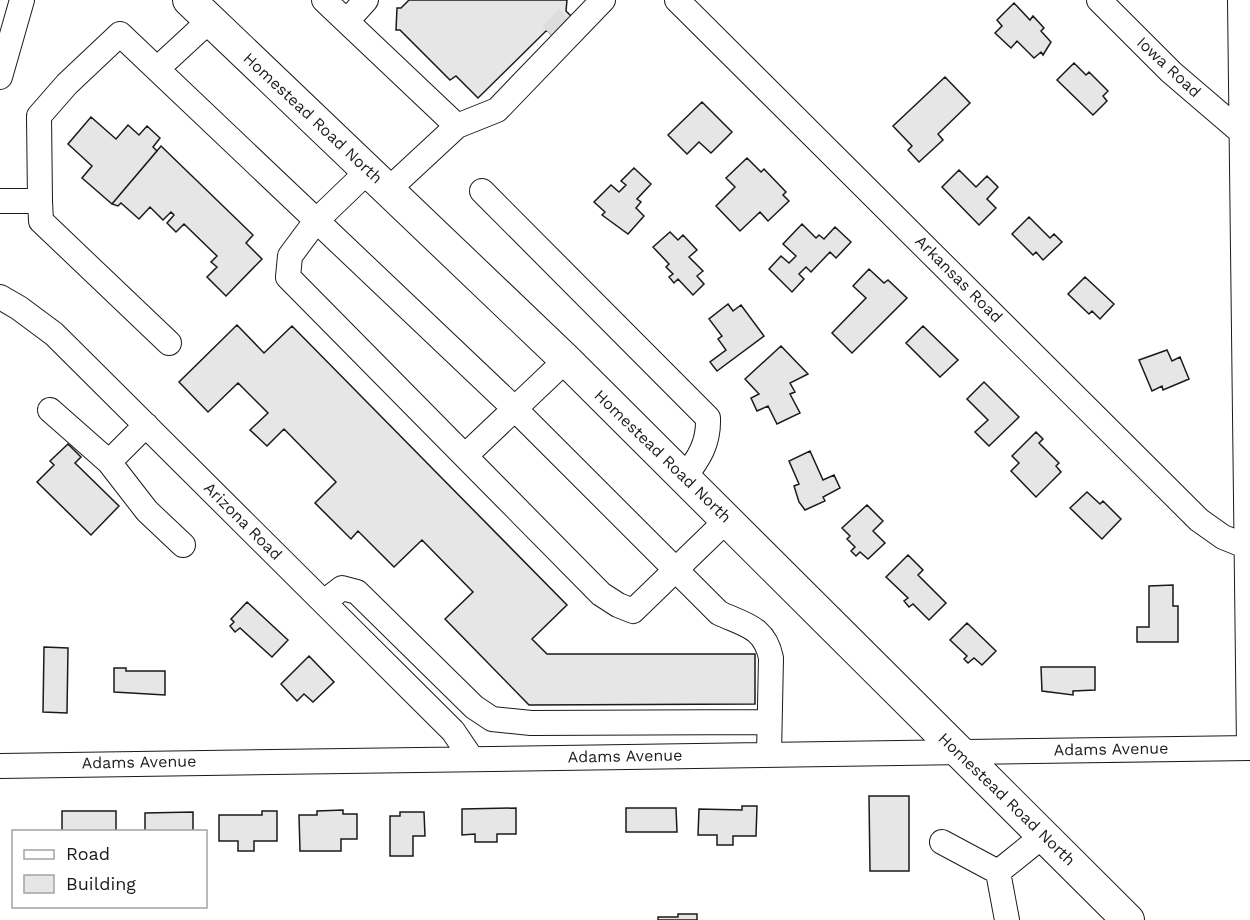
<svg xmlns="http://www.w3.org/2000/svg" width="1250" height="920" viewBox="0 0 1250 920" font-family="'Work Sans',sans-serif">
	<rect width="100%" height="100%" fill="#fff"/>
	<path fill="#e6e6e6" stroke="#1a1a1a" stroke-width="1.5" d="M409,0h158l-1,11 12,12 -20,19 -11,-12 -69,68 -22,-22 -6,4 -50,-50h-4l1,-22h4z
		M1014,3l16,17 3,-4 11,12 -3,3 10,11 -8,13 -2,-3 -7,6 -17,-17 -6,7 -16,-15 7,-7 -5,-6z
		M1074,63l12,12 3,-3 19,19 -5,5 4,5 -14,14 -36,-35z
		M945,77l25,26 -32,31 5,6 -24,22 -11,-12 4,-4 -19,-20z
		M702,102l30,30 -21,21 -12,-11 -12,12 -19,-19z
		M91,117l25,22 12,-14 11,10 8,-9 13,12 -7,9 4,4 -45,53 -30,-26 10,-12 -24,-22z
		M161,146l92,89 -7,8 16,16 -36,37 -19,-19 10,-10 -6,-5 6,-6 -33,-32 -8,8 -9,-9 7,-8 -3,-3 -8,8 -13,-13 -11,12 -18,-16 -3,3 -6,-2z
		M747,158l14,14 3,-3 22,23 -3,3 6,6 -21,20 -8,-9 -20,19 -24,-25 19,-19 -9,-9z
		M634,168l17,16 -14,15 4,3 -5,6 8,8 -16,18 -26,-19 3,-3 -11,-10 17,-17 8,7 7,-7 -5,-4z
		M959,170l17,17 11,-11 11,11 -11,12 9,9 -17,17 -37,-38z
		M1029,217l21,21 4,-4 8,8 -19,18 -7,-8 -3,3 -21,-21z
		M802,224l14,14 3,-3 5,4 11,-12 16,15 -15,16 -6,-6 -19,20 -5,-5 -7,7 5,5 -12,13 -23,-23 12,-13 8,7 7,-7 -13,-12z
		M670,232l8,8 5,-5 14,15 -8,7 14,14 -6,5 7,8 -11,11 -15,-16 -4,4 -5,-6 4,-3 -7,-7 3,-3 -16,-17z
		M869,269l15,14 4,-3 19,18 -55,55 -20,-20 34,-35 -13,-12z
		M1085,277l29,27 -14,15 -8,-8 -3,3 -21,-20z
		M728,304l5,7 8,-6 23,31 -47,35 -7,-9 16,-12 -8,-11 4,-3 -13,-17z
		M237,325l27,28 28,-27 275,279 -35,34 15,15h208v50l-226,1 -84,-86 28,-27 -51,-52 -28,27 -36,-36 -7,8 -36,-36 21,-21 -52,-53 -17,17 -17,-16 18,-17 -30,-30 -30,29 -29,-30z
		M923,326l35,34 -18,17 -34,-34z
		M781,346l27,28 -18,9 5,9 -5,2 10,19 -23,11 -9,-18 -11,5 -6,-13 8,-4 -14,-15z
		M1167,350l5,11 8,-4 9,22 -26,11 -1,-4 -10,5 -13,-31z
		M984,382l35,35 -30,29 -14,-14 13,-12 -21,-21z
		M1036,432l7,7 -4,4 20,20 -3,3 5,6 -25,25 -25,-26 8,-8 -7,-7z
		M68,444l13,13 -6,6 44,43 -28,29 -54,-53 17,-17 -4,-4z
		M810,451l13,29 11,-5 6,13 -17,9 2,4 -20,9 -6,-8 -5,-16 5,-2 -10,-23z
		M1087,492l13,12 3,-3 18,18 -19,20 -32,-31z
		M867,505l16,16 -10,10 12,12 -17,16 -8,-7 -4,4 -5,-5 4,-4 -8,-8 3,-3 -8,-8z
		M908,555l15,15 -5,5 28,28 -17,17 -16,-16 -4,3 -5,-6 4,-3 -22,-21z
		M1173,585v21h5v36h-41v-15h12v-41z
		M247,602l41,38 -16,17 -32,-29 -5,4 -5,-6 4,-4 -3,-3z
		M967,623l29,28 -14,14 -8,-7 -6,5 -4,-4 3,-3 -17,-16z
		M44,647l24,1 -1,65 -24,-1z
		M309,656l25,26 -21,20 -9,-8 -7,7 -16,-17z
		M1041,667h54v23l-22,1v4l-31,-4z
		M114,668h12v3h39v24l-51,-3z
		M869,796h40v75h-39z
		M742,806h15l-1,30h-23v9h-16v-10h-19l1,-26 43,1z
		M516,808v26h-19v8h-22v-8l-13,1v-26z
		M626,808h50l1,24h-51z
		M343,810v4h14v25h-16v12h-41l-1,-36h18v-4z
		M62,811h54v21h-54z
		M262,811h15v30h-23v10h-16v-10h-19v-26h43z
		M193,812v20h-48v-19z
		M400,812h24l1,24h-12v20h-23v-40h10z
		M678,914h19v6h-39v-3h20z"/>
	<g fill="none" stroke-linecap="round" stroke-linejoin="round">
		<path stroke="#ddd" stroke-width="24" stroke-dasharray="24 12" stroke-linecap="butt" d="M551,35l19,-20"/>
		<g stroke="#1a1a1a" stroke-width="26">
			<path id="minor" d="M324,0l133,126 -69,64
				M677,0l522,520 24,17 25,10
				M1099,0l72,72 70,60 9,1
				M1240,0l9,748
				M347,21l19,-21
				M157,69l52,-48
				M0,77l22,-77
				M457,126l40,-16 106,-110
				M369,170l-53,51 -26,35 -2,21 313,317 17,11 15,6 95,-92
				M482,191l226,227c1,25 -9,41 -24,59
				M0,201h40l-1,-85 28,-32 53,-50 395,375 204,204c26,12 46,14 52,45l-2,96
				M40,201l1,20 128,122
				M0,297l19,11 35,26 399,397 19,28
				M50,410l59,52
				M146,425l-37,37 38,49 36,34
				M465,456l101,-96
				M324,602l18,-14 15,4 117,115 18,12 39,4 238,-1
				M0,766l1250,-18
				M942,842l56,30 9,48
				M998,872l46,-37"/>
		</g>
		<g stroke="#1a1a1a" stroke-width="34">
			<path id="major" d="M189,0l377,360 562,560"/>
		</g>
		<use href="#minor" stroke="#fff" stroke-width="24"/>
		<use href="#major" stroke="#fff" stroke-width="32"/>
	</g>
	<g text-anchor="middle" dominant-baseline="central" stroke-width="4.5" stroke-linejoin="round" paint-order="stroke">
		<g font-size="16" fill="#1a1a1a" stroke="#fff">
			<text transform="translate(1169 67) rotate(43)">Iowa Road</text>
			<text transform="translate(313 118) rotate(43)">Homestead Road North</text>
			<text transform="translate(959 279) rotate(45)">Arkansas Road</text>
			<text transform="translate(663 456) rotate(44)">Homestead Road North</text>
			<text transform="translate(243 521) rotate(45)">Arizona Road</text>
			<text transform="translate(1111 749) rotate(-1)">Adams Avenue</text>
			<text transform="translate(625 756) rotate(-1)">Adams Avenue</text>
			<text transform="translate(139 762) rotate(-1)">Adams Avenue</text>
			<text transform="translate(1007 799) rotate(44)">Homestead Road North</text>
		</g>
	</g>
	<rect x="12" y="830" width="195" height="78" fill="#ffffff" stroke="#a3a3a3" stroke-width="1.5"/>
	<rect x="24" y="850" width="30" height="9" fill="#ffffff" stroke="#a3a3a3" stroke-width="1.5"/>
	<text x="66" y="860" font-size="18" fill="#1a1a1a">Road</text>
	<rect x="24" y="875" width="30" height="18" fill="#e6e6e6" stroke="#a3a3a3" stroke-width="1.5"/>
	<text x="66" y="890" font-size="18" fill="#1a1a1a">Building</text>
</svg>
